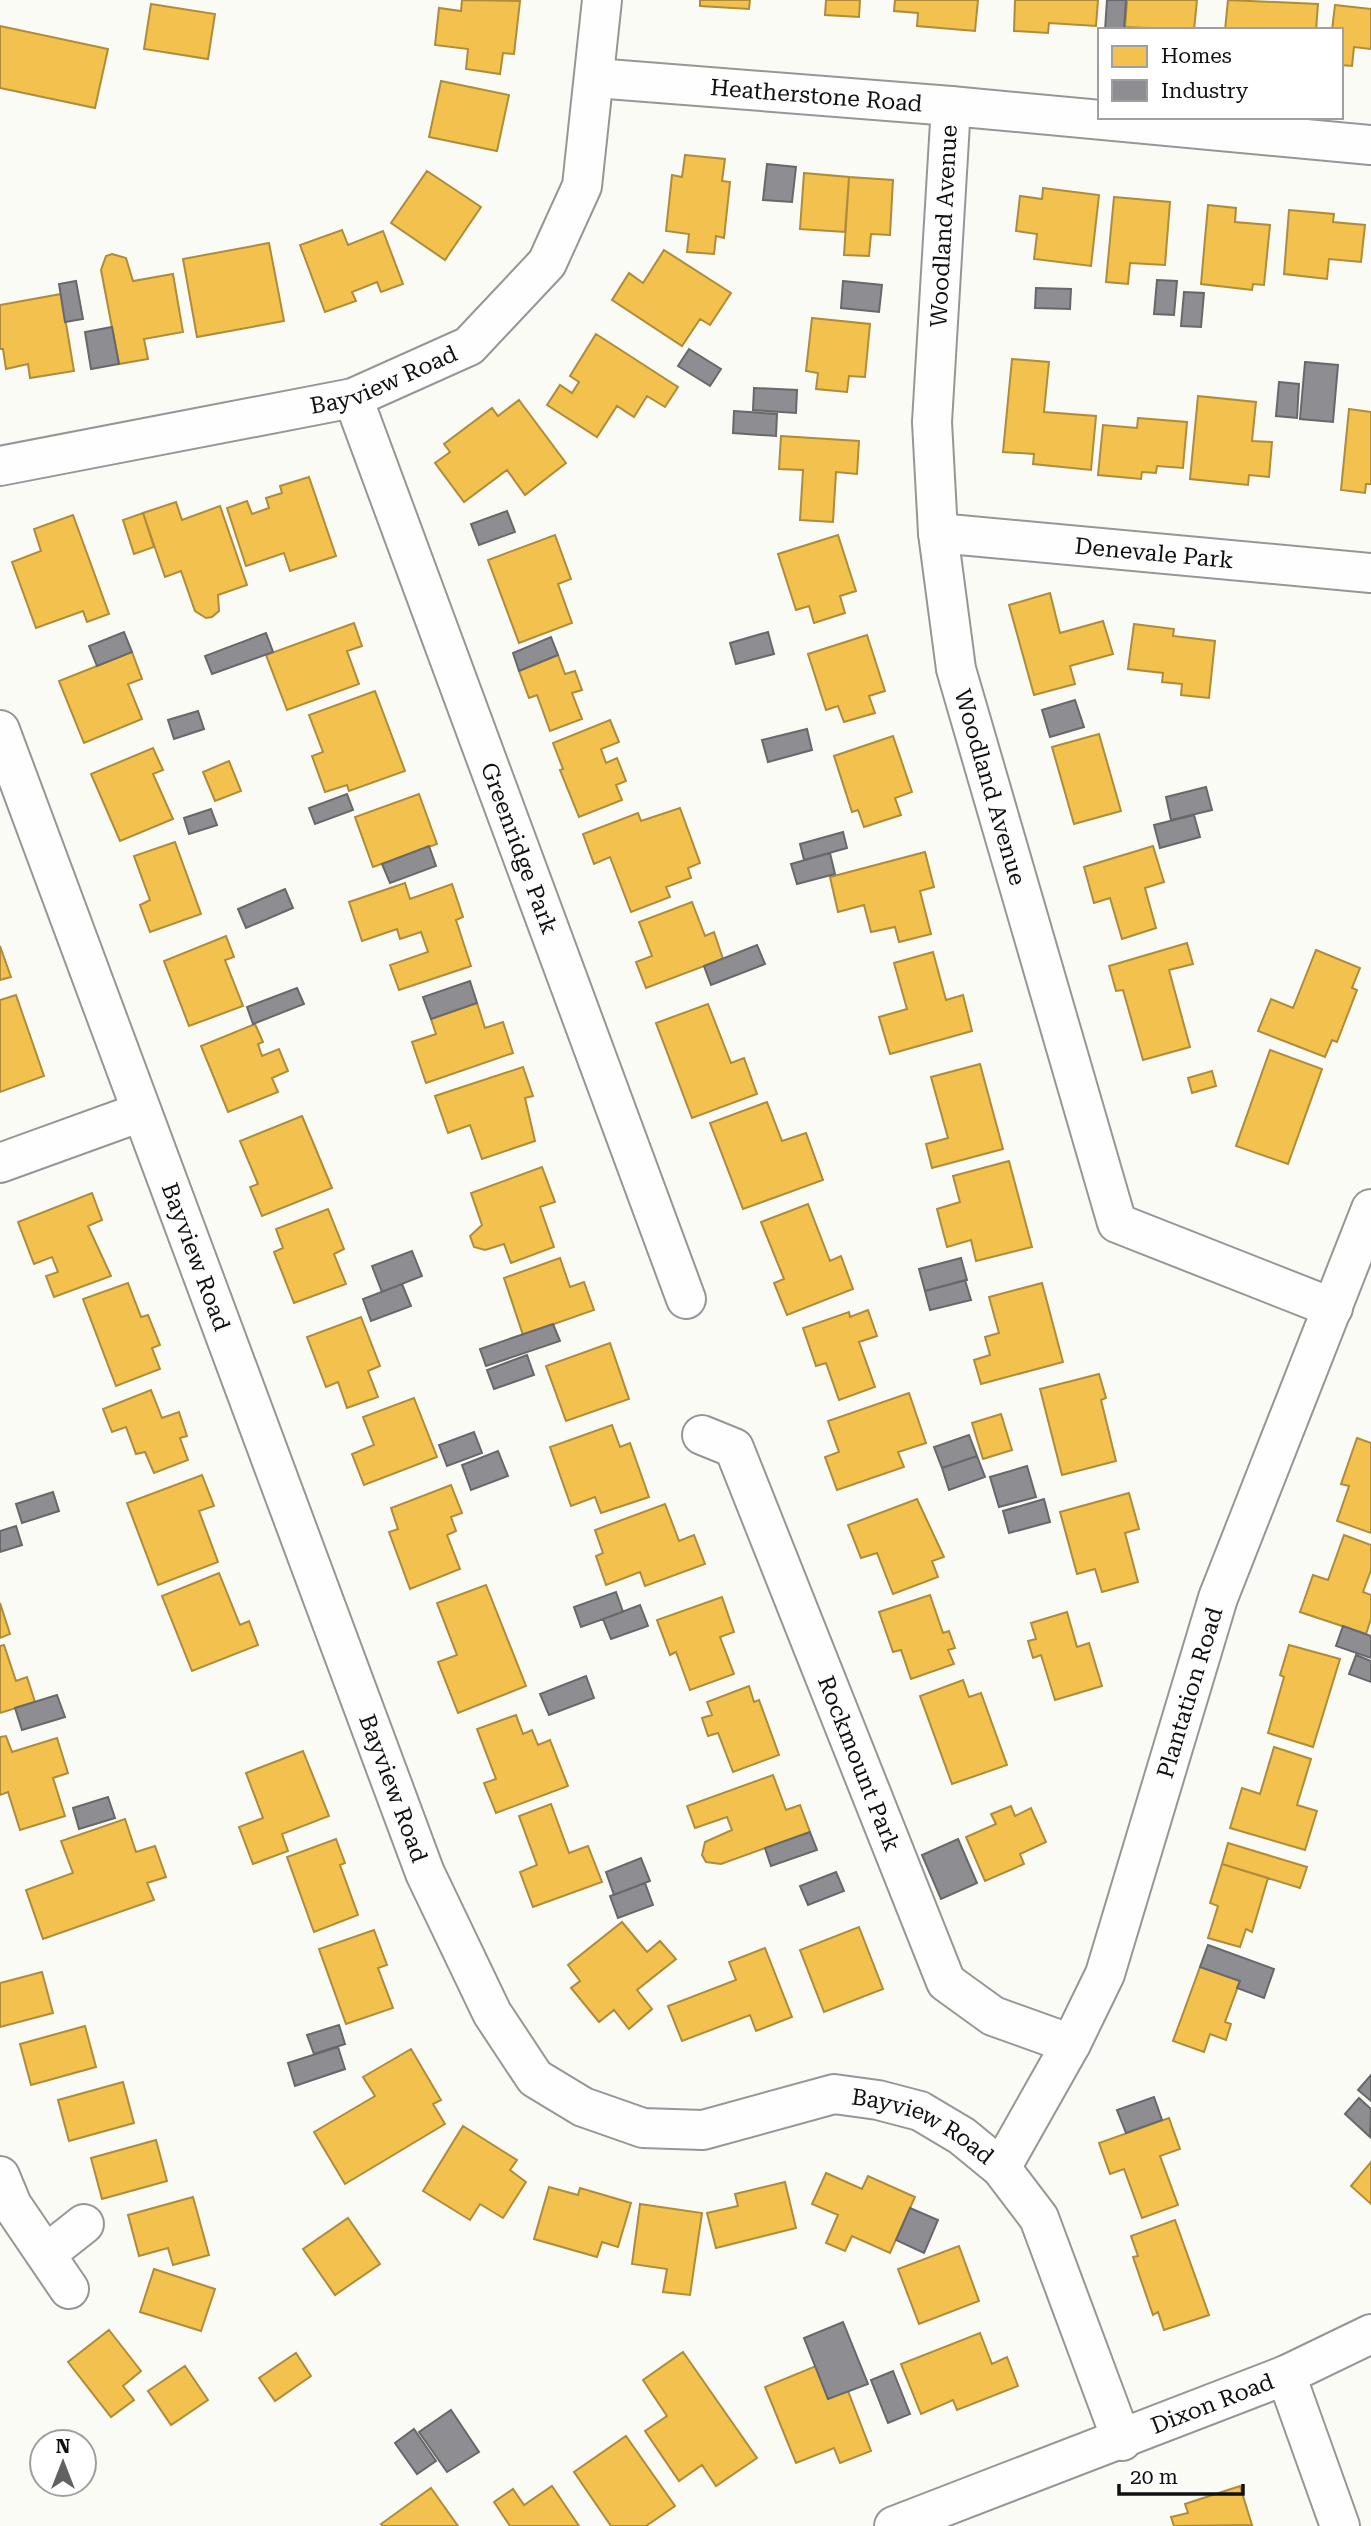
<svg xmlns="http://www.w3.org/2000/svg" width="1371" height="2526" viewBox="0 0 1371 2526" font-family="'Roboto Serif',serif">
	<rect width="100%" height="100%" fill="#fbfbf6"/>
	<path fill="#f2c14e" stroke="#ae8c3b" stroke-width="2" d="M462,0l58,1 -6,53 -11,-1 -3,21 -34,-5 2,-20 -33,-4 4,-37 22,3z
		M700,0h50l-1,9 -49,-3z
		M826,0h34l-1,17 -34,-2z
		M895,0h83l-3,31 -58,-5 1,-13 -24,-2z
		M1015,0h83l-2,26 -47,-3 -1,10 -34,-2z
		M1127,0h70l-3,30 -69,-3z
		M1228,0l90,4 -2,26h-91z
		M151,4l64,10 -7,45 -64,-10z
		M1335,5l36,4v40l-17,-2 -2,19 -11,-1v-35h-9z
		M0,26l108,23 -13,59 -95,-20z
		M441,81l68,14 -12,56 -68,-14z
		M685,155l40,4 -3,22 8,1 -6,56 -8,-2 -2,18 -27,-2 2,-18 -23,-3 6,-56 10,2z
		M427,171l54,36 -36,53 -54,-37z
		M804,173l45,4 -4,55 -45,-3z
		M849,177l44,3 -3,55 -19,-1 -2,22 -25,-1z
		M1043,188l56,7 -8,71 -57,-7 3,-25 -21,-3 4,-35 22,3z
		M1114,197l56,5 -5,63 -35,-2 -2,21 -22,-2z
		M1208,205l28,3 -1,14 35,3 -6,60 -11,-1 -1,6 -51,-6z
		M1289,210l45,4 -1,8 32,3 -4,37 -32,-3 -2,20 -43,-5z
		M342,230l6,15 35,-14 20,53 -22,8 -4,-10 -25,10 4,9 -31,11 -25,-67z
		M269,243l15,78 -87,16 -14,-78z
		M664,250l67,43 -21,32 -10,-6 -18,27 -70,-46 17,-27 14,10z
		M112,254l14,4 7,23 40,-7 10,58 -39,7 4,20 -29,5 -18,-94 5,-14z
		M61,294l13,77 -44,7 -2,-14 -22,5 -3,-20h-3v-44z
		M812,318l58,6 -5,53 -16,-1 -2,16 -31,-3 2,-16 -12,-2z
		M596,334l82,53 -13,20 -18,-11 -13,21 -17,-11 -20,31 -50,-32 13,-20 12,8 7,-11 -9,-6z
		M1012,359l37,3 -5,50 52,4 -5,54 -58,-6 1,-10 -31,-2z
		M1198,396l58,6 -4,39 20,1 -3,35 -20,-2 -1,10 -58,-6z
		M519,400l47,63 -41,32 -18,-25 -43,32 -29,-39 15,-11 -6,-8 48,-36 6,8z
		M1349,409l22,3v72h-5l-1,9 -24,-3z
		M1138,418l49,4 -4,46 -26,-2 -1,7 -14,-1 -1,7 -43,-4 5,-50 34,3z
		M781,436l78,5 -2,33 -21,-2 -3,50 -33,-2 3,-50 -24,-1z
		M309,477l27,79 -46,15 -6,-18 -38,13 -19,-58 20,-7 5,13 17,-6 -3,-10 16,-5 -2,-7z
		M176,502l6,18 38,-14 27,79 -29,10 1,16 -7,6 -6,1 -11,-7 -14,-40 -16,6 -22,-64z
		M143,513l11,34 -20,7 -11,-34z
		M73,515l36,99 -22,8 -4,-11 -47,17 -24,-66 29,-11 -7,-22z
		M555,535l16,44 -13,5 14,39 -53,20 -31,-83z
		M838,535l18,56 -16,5 5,17 -31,10 -5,-17 -13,4 -18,-56z
		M1050,593l10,40 43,-12 10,33 -43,12 5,18 -41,11 -25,-90z
		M354,623l8,23 -15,5 12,33 -72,26 -21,-55z
		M1134,624l40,5 -1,7 42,5 -6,57 -28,-3 1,-11 -20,-2 1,-9 -35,-4z
		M867,635l18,56 -16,5 6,17 -31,9 -6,-16 -12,4 -18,-56z
		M132,652l10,27 -14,5 14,35 -58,24 -25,-62z
		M558,655l7,19 10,-3 7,19 -10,3 10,26 -32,12 -13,-36 -8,3 -10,-27z
		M375,691l30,80 -56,20 -2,-6 -22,7 -13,-36 11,-4 -14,-37z
		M610,720l9,22 -18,7 5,14 11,-5 9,23 -10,4 6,15 -43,17 -19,-47 3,-1 -10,-26z
		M1099,734l22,77 -47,13 -22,-77z
		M893,736l19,56 -17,6 6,17 -37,12 -6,-17 -6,2 -18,-56z
		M153,748l10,22 -10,4 20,45 -53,22 -29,-67z
		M229,761l12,30 -26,10 -12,-29z
		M419,794l18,50 -64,23 -18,-50z
		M680,808l20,55 -12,5 3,10 -25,9 4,10 -39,15 -21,-55 -16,7 -11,-30 55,-21 3,8z
		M175,842l26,72 -51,18 -10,-27 10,-5 -16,-44z
		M1153,846l11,36 -19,6 11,40 -34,11 -12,-41 -16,5 -10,-36z
		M925,852l9,35 -14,4 11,43 -32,8 -4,-15 -24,5 -7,-27 -26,7 -8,-35z
		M405,883l5,16 42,-15 11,33 -7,3 15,46 -72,24 -9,-25 38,-13 -7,-20 -21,7 -3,-10 -35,12 -13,-39z
		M692,902l13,34 9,-4 9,27 -77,29 -10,-26 16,-6 -13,-34z
		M226,936l8,21 -9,3 18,46 -54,20 -25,-65z
		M1187,943l6,21 -24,6 21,77 -47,13 -20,-70 -7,1 -7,-25z
		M0,946l11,31 -11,3z
		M1316,950l44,18 -8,20 5,2 -20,52 -5,-2 -7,17 -67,-26 13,-32 22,9z
		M933,952l13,48 17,-5 9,36 -82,23 -11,-37 28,-8 -13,-46z
		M16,995l28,81 -44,16v-92z
		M477,1003l8,25 18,-6 10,31 -87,30 -14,-41 24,-8 -5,-15z
		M708,1004l23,59 13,-5 13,36 -65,24 -36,-95z
		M255,1024l8,18 -5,2 4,12 17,-7 9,22 -16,7 6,14 -50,20 -27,-66z
		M1270,1050l52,19 -34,95 -52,-18z
		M980,1064l23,85 -71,19 -6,-24 22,-6 -17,-61z
		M523,1067l10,29 -8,2 10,43 -53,18 -12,-34 -22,8 -13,-37z
		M1212,1071l4,15 -24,7 -4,-15z
		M767,1102l15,39 24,-8 17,47 -80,29 -33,-86z
		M302,1116l30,72 -70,28 -12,-29 8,-3 -18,-43z
		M1009,1161l23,86 -56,14 -5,-21 -24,7 -10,-38 23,-7 -7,-26z
		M542,1167l13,35 -15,5 14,40 -43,16 -7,-19 -19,6 -11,-3 -4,-11 12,-11 -11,-32z
		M92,1193l10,27 -14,6 23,50 -57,21 -8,-21 12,-4 -6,-15 -18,7 -16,-42z
		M808,1204l22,57 11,-5 12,33 -66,26 -13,-32 10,-4 -23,-57z
		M328,1209l16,40 -10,5 12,30 -52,19 -20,-51 9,-4 -7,-19z
		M560,1258l10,29 14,-5 10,28 -71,25 -19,-57z
		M128,1283l13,34 7,-2 12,30 -8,3 8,21 -44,17 -33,-87z
		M1042,1283l21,79 -82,22 -7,-24 16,-5 -5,-18 14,-4 -10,-36z
		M868,1310l9,26 -18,6 16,45 -36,13 -13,-37 -10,3 -13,-38 46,-16 1,5z
		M361,1317l19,49 -12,5 10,26 -31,11 -9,-26 -12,5 -19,-50z
		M610,1343l19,56 -63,22 -20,-55z
		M1099,1374l7,24 -5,2 15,61 -54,14 -22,-86z
		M151,1390l11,28 17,-6 8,24 -7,2 8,22 -34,13 -9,-21 -9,2 -10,-27 -14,5 -9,-23z
		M909,1393l17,50 -28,9 6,15 -67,23 -12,-33 14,-5 -11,-31z
		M414,1398l23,59 -73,28 -12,-31 22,-9 -11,-28z
		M1001,1414l11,36 -29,9 -11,-36z
		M612,1425l8,22 10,-4 19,54 -48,16 -6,-16 -24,9 -21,-59z
		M1357,1438l14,5v90l-34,-12 12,-35 -8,-2z
		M202,1475l12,31 -15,5 19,51 -60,23 -31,-82z
		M451,1485l11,28 -11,4 5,14 -9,4 13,34 -50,20 -21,-57 9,-3 -7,-21z
		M1129,1493l10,36 -14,4 13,49 -36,10 -7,-23 -18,5 -17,-62z
		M917,1499l27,58 -12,4 6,16 -45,17 -16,-41 -16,5 -13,-33z
		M665,1504l14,37 15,-6 11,29 -60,22 -5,-14 -34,13 -10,-29 7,-3 -8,-23z
		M1344,1535l27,10v25l-8,22 8,3v24l-5,15 -66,-22 13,-37 15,5z
		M219,1573l21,52 9,-4 9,24 -66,26 -30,-75z
		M486,1585l40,101 -68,27 -20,-51 19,-7 -20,-52z
		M930,1595l13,38 6,-2 6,17 -7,2 6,14 -43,15 -10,-29 -8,2 -14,-40z
		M722,1597l12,35 -14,5 14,37 -44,16 -14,-38 -6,3 -13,-35z
		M0,1603l10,31 -10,4z
		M1067,1612l10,35 12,-4 13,43 -47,14 -14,-45 -8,3 -5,-17 8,-2 -5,-16z
		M4,1645l12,36 11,-4 8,25 -35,11v-67z
		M1289,1645l51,14 -27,88 -45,-14 16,-56 -4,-2z
		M963,1680l6,17 12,-4 26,72 -55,19 -32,-88z
		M749,1686l5,16 5,-2 20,55 -46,17 -15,-39 -10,3 -6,-18 10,-3 -5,-13z
		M516,1715l7,19 9,-4 6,15 12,-5 18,46 -72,27 -12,-30 12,-4 -19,-50z
		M6,1736l6,16 45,-14 11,35 -15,5 12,38 -45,14 -12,-38 -8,3v-58z
		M1274,1747l37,12 -14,46 20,6 -12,39 -75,-22 12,-40 18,6z
		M303,1751l26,65 -47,18 6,17 -35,13 -14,-37 24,-9 -17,-45z
		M773,1775l13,35 14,-5 10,27 -89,32 -15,-2 -4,-7 3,-13 27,-12 -5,-13 -32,11 -8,-22z
		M551,1804l18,49 19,-7 14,36 -69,25 -13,-35 17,-7 -18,-49z
		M1011,1806l4,10 16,-8 15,34 -26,12 4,10 -39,17 -19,-44 30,-13 -5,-10z
		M125,1819l11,33 19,-6 11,31 -19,6 7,17 -111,39 -17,-49 47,-17 -12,-32z
		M336,1839l9,24 -5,2 18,50 -44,17 -27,-75z
		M1228,1843l79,24 -7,21 -78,-24z
		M1222,1864l46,14 -16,54 -6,-3 -6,18 -32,-9 10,-32 -8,-3z
		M622,1922l25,30 13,-11 16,18 -39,31 15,19 -23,20 -15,-19 -15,12 -28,-34 9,-7 -12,-16z
		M859,1927l24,62 -59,23 -24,-62z
		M374,1930l13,35 -9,3 15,40 -47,16 -27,-75z
		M765,1948l27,69 -36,14 -6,-16 -68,26 -14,-35 68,-26 -7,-18z
		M1200,1967l40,14 -15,41 6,2 -5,16 -16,-6 -6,18 -31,-11z
		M42,1972l11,41 -53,14v-44z
		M85,2026l11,41 -65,18 -11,-41z
		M411,2049l30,51 -8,4 12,20 -100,60 -31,-52 61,-36 -12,-19z
		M123,2082l11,41 -65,18 -11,-41z
		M1169,2118l11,31 -20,7 18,49 -36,13 -18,-49 -14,5 -11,-31z
		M463,2126l54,34 -7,10 16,12 -23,36 -23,-14 -10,16 -47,-29z
		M156,2140l11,41 -65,18 -11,-41z
		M1371,2162v42l-20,-18z
		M826,2173l36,16 6,-13 47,21 -25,56 -38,-17 -7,15 -19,-8 12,-28 -26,-11z
		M785,2182l11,46 -80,20 -9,-35 31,-7 -3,-12z
		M549,2187l29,8 2,-7 51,15 -13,44 -16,-5 -5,15 -63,-18z
		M193,2197l16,58 -36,10 -5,-17 -29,8 -11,-41z
		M640,2204l62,9 -12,82 -27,-3 4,-23 -35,-5z
		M348,2218l32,46 -45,31 -32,-46z
		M1175,2220l34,95 -45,15 -6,-18 -5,3 -20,-58 5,-1 -7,-20z
		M959,2246l20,55 -60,23 -21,-55z
		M154,2269l61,20 -14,42 -61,-19z
		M109,2330l32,41 -18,15 11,14 -23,17 -43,-55z
		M980,2333l12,31 15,-7 11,29 -61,24 -4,-10 -32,14 -20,-50z
		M683,2352l74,106 -41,28 -14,-21 -23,16 -34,-50 22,-15 -24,-36z
		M296,2353l15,23 -36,25 -16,-23z
		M185,2366l23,34 -37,25 -23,-34z
		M816,2366l12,33 20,-8 23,60 -31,12 -6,-15 -38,15 -31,-76z
		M626,2436l49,70 -29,20h-35l-37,-54z
		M552,2486l27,40h-69l-16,-24 19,-13 11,16z
		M1240,2486l12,39 -78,1 -3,-9 17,-4 -3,-9z
		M431,2488l27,38h-75l-2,-2z"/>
	<path fill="#8d8d92" stroke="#68686b" stroke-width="2" d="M1107,0h19l-2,30h-19z
		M767,164l29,3 -4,35 -29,-2z
		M1157,280l20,1 -3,34 -20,-1z
		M76,281l7,38 -18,3 -6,-38z
		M843,281l39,4 -3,27 -38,-4z
		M1036,288l35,1 -1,20 -35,-1z
		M1184,292l20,1 -3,34 -20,-1z
		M112,327l7,37 -28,5 -6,-37z
		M689,349l32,20 -11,17 -32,-20z
		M1305,362l33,3 -5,57 -33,-3z
		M1279,382l20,2 -2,34 -21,-2z
		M754,388l43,2 -1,23 -43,-3z
		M734,411l43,3 -1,22 -43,-3z
		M507,511l8,21 -36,13 -8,-21z
		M124,632l8,20 -35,14 -8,-20z
		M768,632l6,22 -38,10 -6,-21z
		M266,633l7,19 -61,22 -7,-18z
		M551,637l7,18 -39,16 -6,-18z
		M1075,700l9,27 -34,10 -8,-27z
		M198,711l6,18 -30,10 -6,-19z
		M807,729l5,21 -44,12 -6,-22z
		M1206,787l6,23 -41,10 -5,-23z
		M347,794l6,16 -38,14 -6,-16z
		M211,809l6,16 -28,9 -5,-16z
		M1194,815l6,22 -40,11 -6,-23z
		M843,832l4,16 -43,12 -4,-16z
		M429,846l7,20 -46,17 -8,-19z
		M830,853l5,21 -38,10 -6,-20z
		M285,889l8,19 -47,20 -8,-19z
		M757,945l8,19 -54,21 -7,-19z
		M470,981l7,22 -46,16 -8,-22z
		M297,988l7,16 -51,20 -6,-17z
		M412,1251l10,25 -40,16 -10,-26z
		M961,1258l6,22 -42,11 -6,-22z
		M965,1280l6,20 -41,10 -5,-19z
		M402,1284l9,22 -40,15 -8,-22z
		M553,1324l7,17 -74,25 -6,-17z
		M527,1355l7,20 -40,14 -7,-19z
		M474,1432l8,21 -35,13 -8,-21z
		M969,1435l8,21 -35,12 -8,-21z
		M498,1451l10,25 -37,14 -9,-25z
		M977,1456l8,21 -36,13 -7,-22z
		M1027,1466l9,31 -37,10 -9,-30z
		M53,1492l6,19 -37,12 -6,-19z
		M1044,1499l6,23 -41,11 -6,-22z
		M16,1526l6,19 -22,7v-21z
		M616,1592l7,20 -42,15 -7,-20z
		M640,1605l8,21 -37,13 -8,-20z
		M1343,1626l28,10v22l-35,-12z
		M1356,1655l15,6v21l-22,-8z
		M586,1676l8,22 -45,17 -9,-21z
		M57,1695l8,22 -43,13 -7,-22z
		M108,1797l7,21 -36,11 -6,-21z
		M810,1832l7,18 -46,16 -6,-18z
		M958,1839l19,44 -36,16 -19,-44z
		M641,1858l9,23 -36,14 -8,-23z
		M836,1872l8,19 -36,14 -8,-19z
		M645,1883l8,22 -35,13 -8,-22z
		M1208,1945l66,24 -10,29 -27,-10 3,-7 -40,-14z
		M339,2025l6,19 -31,10 -7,-19z
		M338,2047l7,22 -50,17 -7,-23z
		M1371,2075v26l-13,-11z
		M1154,2097l8,23 -36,13 -9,-23z
		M1359,2098l12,11 -1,28 -25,-23z
		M910,2208l28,12 -14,33 -28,-13z
		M843,2322l25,62 -40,15 -24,-61z
		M893,2371l17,43 -22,9 -17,-43z
		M451,2410l28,42 -32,20 -28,-40z
		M414,2429l22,32 -19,13 -22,-31z"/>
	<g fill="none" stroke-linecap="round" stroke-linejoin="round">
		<g stroke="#969694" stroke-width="42">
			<g id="minor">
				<path id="s1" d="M595,78l356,28 420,39"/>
				<path id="s2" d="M951,106l-19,316 6,111 18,136 161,554 216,85"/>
				<path id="s3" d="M353,398l333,901"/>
				<path id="s4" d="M0,466l353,-68 116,-52 78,-83 35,-77 20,-186"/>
				<path id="s5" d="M938,533l433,40"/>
				<path id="s6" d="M0,730l425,1143 67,140 43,65 48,29 60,21 60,2 131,-36 44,6 42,11 42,25 39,32 38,50 83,223"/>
				<path d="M0,1163l141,-51"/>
				<path id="s7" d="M702,1435l32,13 212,534 47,34 78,28"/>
				<path id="s8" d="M1001,2168l70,-124 34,-70 113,-376 153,-389"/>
				<path d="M0,2176l12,29 57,84"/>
				<path d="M46,2254l38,-30"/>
				<path d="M1286,2375l54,151"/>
				<path id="s9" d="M894,2526l392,-151 85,-41"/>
			</g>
		</g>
		<use href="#minor" stroke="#fefefe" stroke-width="38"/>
	</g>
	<g text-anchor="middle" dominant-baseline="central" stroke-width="7" stroke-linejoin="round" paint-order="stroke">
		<g font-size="23" fill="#101010" stroke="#fff">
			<text stroke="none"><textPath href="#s1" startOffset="222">Heatherstone Road</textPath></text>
			<text transform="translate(944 226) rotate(-87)">Woodland Avenue</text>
			<text stroke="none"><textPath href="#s4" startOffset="394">Bayview Road</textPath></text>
			<text stroke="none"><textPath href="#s5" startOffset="217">Denevale Park</textPath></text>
			<text stroke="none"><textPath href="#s2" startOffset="688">Woodland Avenue</textPath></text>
			<text stroke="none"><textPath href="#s3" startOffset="480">Greenridge Park</textPath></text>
			<text stroke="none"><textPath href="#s6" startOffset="562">Bayview Road</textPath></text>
			<text stroke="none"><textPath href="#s8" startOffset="514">Plantation Road</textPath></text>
			<text stroke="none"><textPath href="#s7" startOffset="374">Rockmount Park</textPath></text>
			<text stroke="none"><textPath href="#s6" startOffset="1129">Bayview Road</textPath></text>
			<text stroke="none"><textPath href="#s6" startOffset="1864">Bayview Road</textPath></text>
			<text stroke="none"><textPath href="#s9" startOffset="341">Dixon Road</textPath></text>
		</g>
	</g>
	<rect x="1098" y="28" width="245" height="91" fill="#ffffff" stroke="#9f9f9f" stroke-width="2"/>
	<rect x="1112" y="46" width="35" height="21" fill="#f2c14e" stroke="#9f9f9f" stroke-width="2"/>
	<text x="1161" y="63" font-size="21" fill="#101010">Homes</text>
	<rect x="1112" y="80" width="35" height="21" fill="#8d8d92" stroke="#9f9f9f" stroke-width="2"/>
	<text x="1161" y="98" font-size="21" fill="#101010">Industry</text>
	<g transform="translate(63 2463)"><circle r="33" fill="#ffffff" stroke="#9f9f9f" stroke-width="2"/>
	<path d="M0-5L12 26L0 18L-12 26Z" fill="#626260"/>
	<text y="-10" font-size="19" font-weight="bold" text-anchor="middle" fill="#101010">N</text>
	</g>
	<path d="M1119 2484v10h124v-10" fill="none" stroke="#101010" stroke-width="3.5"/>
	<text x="1130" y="2484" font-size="21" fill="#101010" stroke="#ffffff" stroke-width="5" paint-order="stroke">20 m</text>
</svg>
